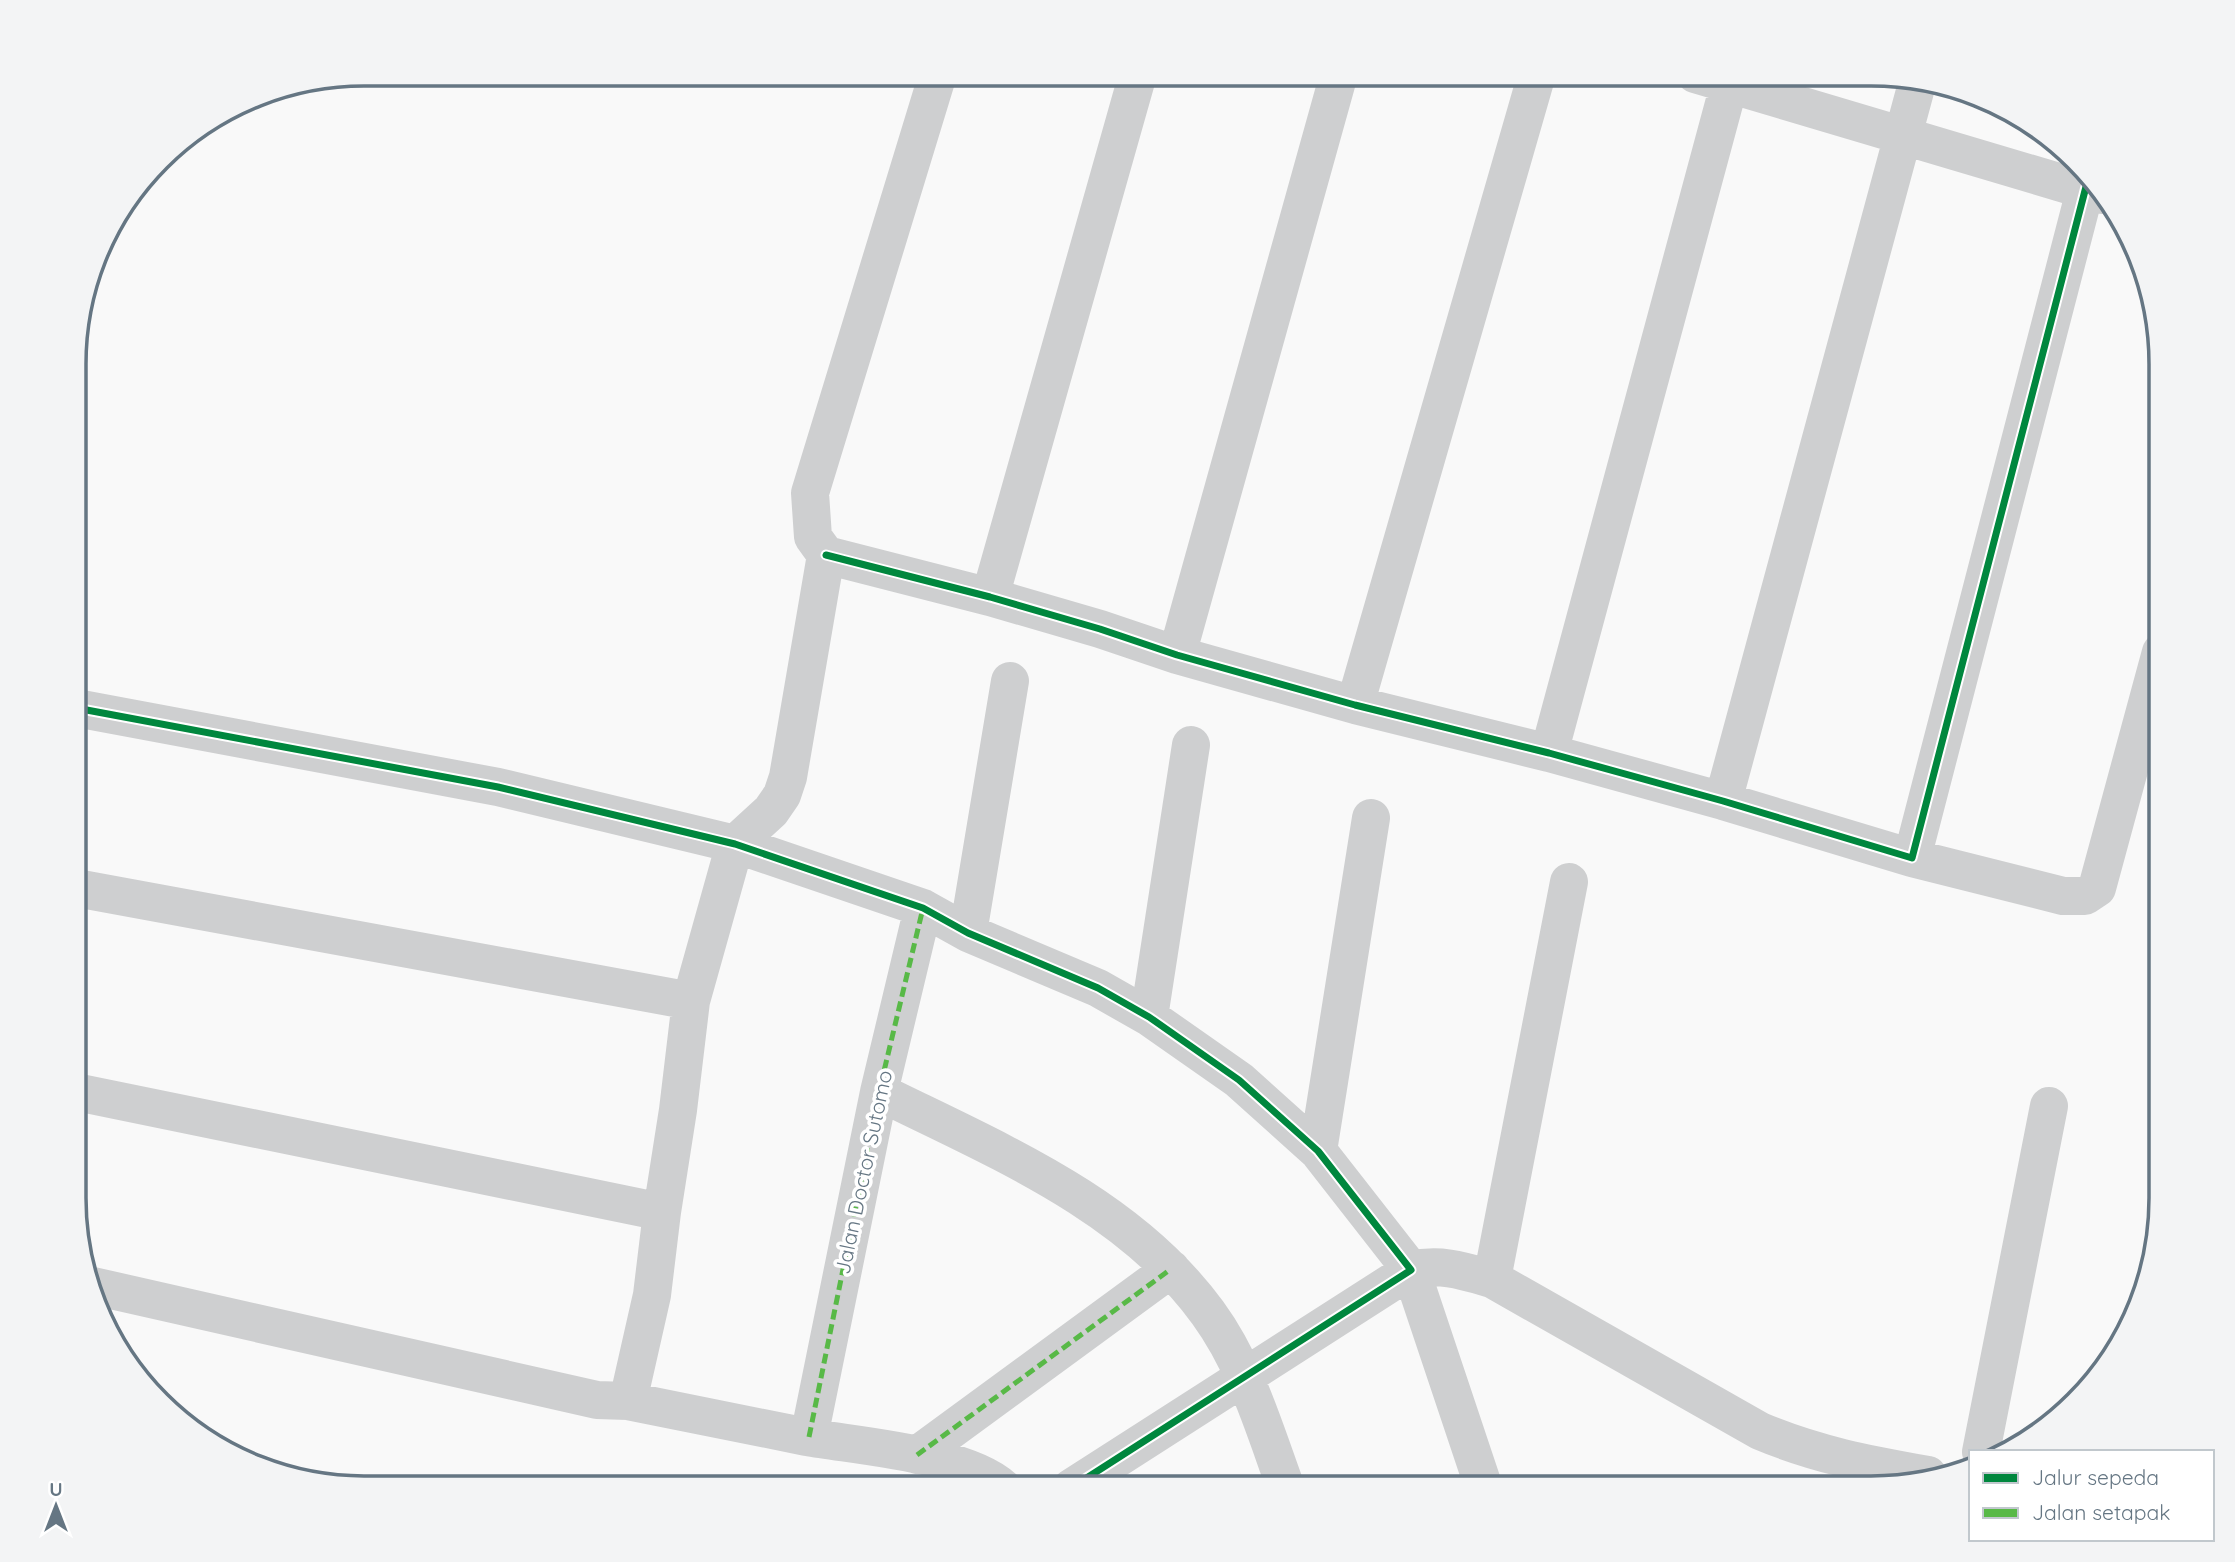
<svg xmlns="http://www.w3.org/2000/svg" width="2235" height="1562" viewBox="0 0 2235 1562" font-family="Quicksand,sans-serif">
	<rect width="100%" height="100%" fill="#f9f9f9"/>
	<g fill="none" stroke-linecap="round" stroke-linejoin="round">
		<path stroke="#cecfd0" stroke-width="38" d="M1695,74l407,121
			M826,555l164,42 110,32 77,26 178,50 194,48 174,48 189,57 176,-679
			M990,597l148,-523
			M1177,655l162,-581
			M1355,705l182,-631
			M76,708l422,79 237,57 188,64 45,25 130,55 51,29 90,63 79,71 93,119 -340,218
			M1549,753l183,-679
			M1723,801l195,-721
			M1912,858l151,38h22l12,-8 64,-236
			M76,888l615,113 -13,109 -16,102 -586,-120
			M968,933l42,-252
			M691,1001l44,-157 36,-33 11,-16 6,-18 38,-222 -13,-18 -3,-44 128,-419
			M1149,1017l42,-272
			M879,1092c117,58 250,112 329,221 38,52 56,115 78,175
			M1318,1151l53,-333
			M1492,1279l77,-397
			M93,1286l504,114 31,1c59,12 119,24 179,36 51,9 159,17 196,51
			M628,1401l24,-106 10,-83
			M809,1437l70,-345 44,-184
			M1981,1452l68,-346
			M917,1455l254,-186
			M1484,1488l-73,-218c29,-7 53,1 81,9l268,152c57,24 107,33 168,44"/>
		<path stroke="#58b947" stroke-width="5" stroke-dasharray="10 5" stroke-linecap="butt" d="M809,1437l70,-345 44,-184
			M917,1455l254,-186"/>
		<g stroke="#fff" stroke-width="11">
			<path id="cycleway" d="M826,555l164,42 110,32 77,26 178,50 194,48 174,48 189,57 176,-679
				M76,708l422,79 237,57 188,64 45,25 130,55 51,29 90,63 79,71 93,119 -340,218"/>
		</g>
		<use href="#cycleway" stroke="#00873e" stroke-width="7"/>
	</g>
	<g text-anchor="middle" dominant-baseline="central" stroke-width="7" stroke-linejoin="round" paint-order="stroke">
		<g font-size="21" fill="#657683" stroke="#fff">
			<text transform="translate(863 1172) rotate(-78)">Jalan Doctor Sutomo</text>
		</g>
	</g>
	<path d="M0 0H2235V1562H0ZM364 86H1871A278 278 0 0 1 2149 364V1198A278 278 0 0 1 1871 1476H364A278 278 0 0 1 86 1198V364A278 278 0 0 1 364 86Z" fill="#f3f4f5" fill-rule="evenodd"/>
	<path fill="none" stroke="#657683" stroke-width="3.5" d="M364 86H1871A278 278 0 0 1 2149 364V1198A278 278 0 0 1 1871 1476H364A278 278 0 0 1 86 1198V364A278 278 0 0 1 364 86Z"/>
	<rect x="1969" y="1450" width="245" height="91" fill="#ffffff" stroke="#c1c8cd" stroke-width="2"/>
	<rect x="1983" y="1473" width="35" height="10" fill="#00873e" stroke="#c1c8cd" stroke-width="2"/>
	<text x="2032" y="1485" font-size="21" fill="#657683">Jalur sepeda</text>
	<rect x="1983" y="1508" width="35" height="10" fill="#58b947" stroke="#c1c8cd" stroke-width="2"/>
	<text x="2032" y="1520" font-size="21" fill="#657683">Jalan setapak</text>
	<g transform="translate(56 1506)" stroke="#ffffff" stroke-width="5" paint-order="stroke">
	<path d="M0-5L12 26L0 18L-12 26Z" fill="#657683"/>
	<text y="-10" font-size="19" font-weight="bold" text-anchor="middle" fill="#657683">U</text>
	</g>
</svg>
